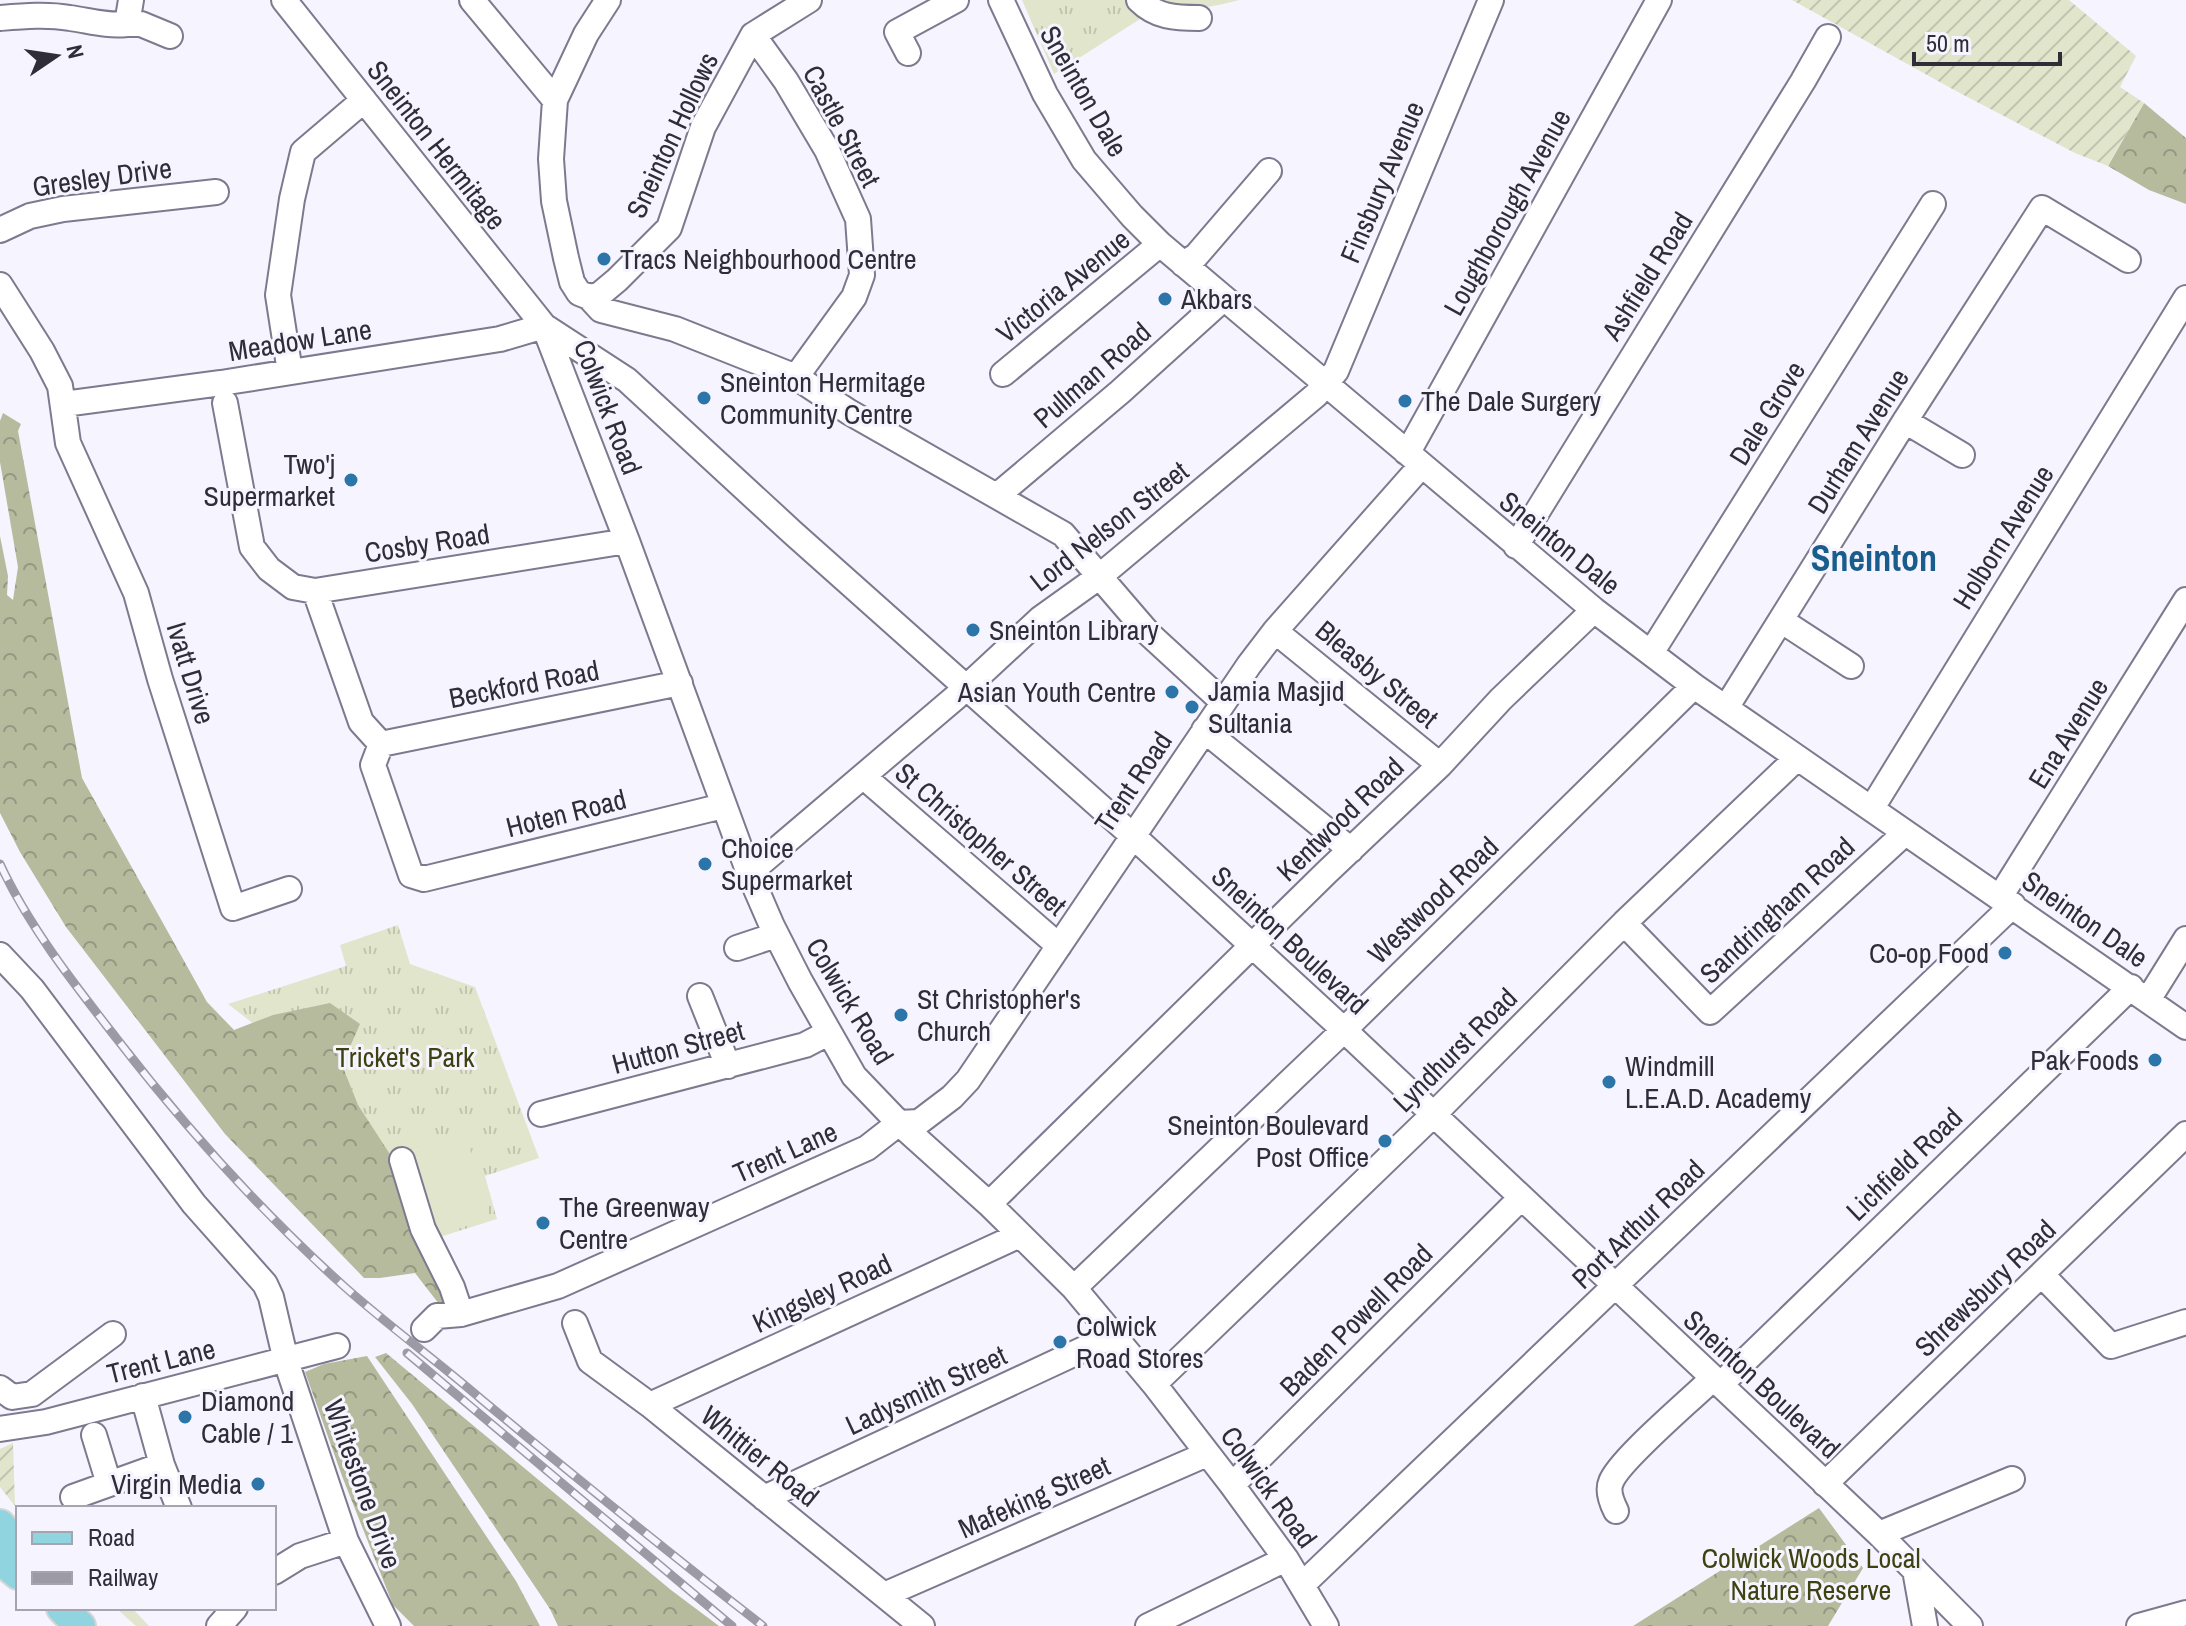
<svg xmlns="http://www.w3.org/2000/svg" width="2186" height="1626" viewBox="0 0 2186 1626" font-family="'Archivo Narrow',sans-serif">
	<defs>
		<pattern id="grass-tufts" width="24" height="20" patternUnits="userSpaceOnUse" patternTransform="scale(2)"><rect width="24" height="20" fill="#e1e5cc"/><path d="M3 7l-1-3M5 7V3M7 7l1-3M15 17l-1-3M17 17v-4M19 17l1-3" fill="none" stroke="#c1c5b0"/></pattern>
		<pattern id="forest-crowns" width="20" height="18" patternUnits="userSpaceOnUse" patternTransform="scale(2)"><rect width="20" height="18" fill="#b6bb9e"/><path d="M2 6a3 3 0 1 1 6 0M12 15a3 3 0 1 1 6 0" fill="none" stroke="#949882"/></pattern>
		<pattern id="garden-furrows" width="10" height="10" patternUnits="userSpaceOnUse" patternTransform="scale(2)"><rect width="10" height="10" fill="#e1e5cc"/><path d="M-1 1l2-2M0 10L10 0M9 11l2-2" fill="none" stroke="#c1c5b0"/></pattern>
	</defs>
	<rect width="100%" height="100%" fill="#f6f4fe"/>
	<path fill="url(#grass-tufts)" d="M1022,0h217c-28,8 -49,10 -77,5l-108,69z
		M398,925l12,39 65,23 64,171 -54,18 12,43 -92,29 -124,-203 -53,-41 118,-38 -6,-21z
		M116,1608h16l17,18h-13z"/>
	<path fill="url(#forest-crowns)" d="M2144,103l42,35v66l-37,-14 -41,-24z
		M3,413l18,11 -3,7 64,347 125,224 27,28 39,-15 57,-12 30,21 -18,41 16,40 37,57 53,137 -9,5 -24,-31 -35,5h-16l-139,-144 -159,-207 -46,-75 -20,-39v-277l8,40 -1,19 6,5 5,-33 -18,-105v-41z
		M386,1353l285,237 48,36h-161l-8,-17 -138,-205 -37,-47z
		M367,1356l149,225 24,45h-126l-21,-21 -51,-129 -37,-104 19,-8z
		M1819,1508l44,60 -35,58h-195z"/>
	<path fill="url(#garden-furrows)" d="M1792,0h277l67,56 -16,31 24,16 -36,63 -33,-13 -119,-62z
		M13,1443l2,63 -15,-19v-38z"/>
	<path fill="#e1e5cc" d="M466,1134l22,82 -52,15 -25,-83z"/>
	<g fill="none" stroke-linecap="round" stroke-linejoin="round">
		<g stroke="#7d798e" stroke-width="28">
			<path id="minor" d="M284,0l260,326 83,215 122,332 23,53 28,55 54,95 45,47 90,81 85,84 80,96 78,101 54,74 40,67
				M472,0l83,100
				M608,0l-22,34 -31,66 -4,59 3,42 12,57 6,24 7,11 10,4 12,13 74,19 121,48 53,35 214,122 86,100 74,68
				M1001,0l44,94 39,66 48,56 28,28 434,366 100,76 492,341
				M1139,0c17,17 36,18 60,18
				M0,18c24,-2 47,-4 70,0 21,3 36,8 57,6l4,-24
				M127,24h14l29,12
				M753,35l33,46 41,69 31,69 4,56 -8,22 -58,80
				M908,53l-11,-21 59,-32
				M0,230l30,-14 33,-7 153,-17
				M1183,264l13,-8 73,-85
				M0,285l42,66 18,35 8,57 68,150 24,86 73,229 56,-19
				M589,297l10,-2 18,-15 52,-52 34,-101 50,-92 56,-35
				M544,326l83,54 166,153 340,303 211,194 535,504 91,92
				M290,372l-12,-77 14,-96 11,-47 61,-52
				M1003,374l157,-130
				M225,403l27,144 17,22 24,18 22,4 312,-50
				M64,404l157,-21 279,-44 44,-13
				M1905,421l57,34
				M1406,452l6,-7 247,-445
				M998,495l122,-103 104,-94
				M1516,546l287,-465 25,-44
				M315,591l46,131 20,22 -8,21 38,110 13,4 299,-73
				M1782,621l69,45
				M1275,631l165,134
				M1651,653l282,-449
				M1726,708l179,-287 137,-213 86,52
				M1204,730l147,120
				M381,744l299,-61
				M864,777l195,169
				M1872,808l314,-510
				M749,873l207,-176 84,-78 60,-43 216,-181 20,-24 155,-371
				M2000,897l186,-297
				M1624,923l86,89 195,-179
				M737,948l39,-13
				M0,955l32,34 162,215 71,80 6,13 15,64 60,180 42,85
				M700,996l28,70
				M2148,1000l38,-61
				M541,1114l264,-69 23,-12
				M402,1160l21,69 29,58 9,27
				M989,1204l338,-332 113,-107 61,-66 93,-89
				M2042,1275l69,71 75,-24
				M1074,1288l270,-258 350,-344
				M575,1323l15,38 60,44 272,221
				M424,1329l13,-13 24,-2 97,-28 309,-138 32,-25 20,-1 33,-25 16,-17 281,-415 26,-34 146,-165
				M1154,1384l279,-269 191,-192 173,-165
				M1720,1385l411,-398
				M0,1388l12,9 20,-3 81,-60
				M143,1396l19,69 17,43
				M650,1405l370,-170
				M0,1429l46,-7 291,-76
				M94,1435l15,49
				M1825,1484l361,-350
				M1232,1485l289,-287
				M73,1497l89,-32
				M764,1498l350,-163
				M1616,1511c-4,-8 -9,-20 -5,-29 8,-22 81,-83 101,-103
				M1879,1534l133,-55
				M1915,1570l10,56
				M274,1572l26,-16 46,-15
				M1302,1585l711,-680
				M884,1595l323,-141
				M219,1626l16,-18
				M1148,1626l138,-67
				M2139,1626l47,-13"/>
		</g>
		<g stroke="#d5d5d7" stroke-width="34">
			<path id="major" d="M0,1525l18,22
				M0,1559l18,15
				M62,1608l18,18"/>
		</g>
		<use href="#minor" stroke="#fff" stroke-width="24"/>
		<use href="#major" stroke="#90d4df" stroke-width="30"/>
		<g stroke="#9c9aa4" stroke-width="9">
			<path id="rail" d="M0,864c29,63 75,121 117,175 69,89 145,174 229,249 44,39 91,73 135,111 93,77 187,153 282,227
				M407,1353l325,273"/>
		</g>
		<use href="#rail" stroke="#f6f4fe" stroke-width="6" stroke-dasharray="18" stroke-linecap="butt"/>
	</g>
	<g fill="#2c75a9" stroke="#f6f4fe" stroke-width="3">
		<circle cx="604" cy="259" r="8"/>
		<circle cx="1165" cy="299" r="8"/>
		<circle cx="704" cy="398" r="8"/>
		<circle cx="1405" cy="401" r="8"/>
		<circle cx="351" cy="480" r="8"/>
		<circle cx="973" cy="630" r="8"/>
		<circle cx="1172" cy="692" r="8"/>
		<circle cx="1192" cy="707" r="8"/>
		<circle cx="705" cy="864" r="8"/>
		<circle cx="2005" cy="953" r="8"/>
		<circle cx="901" cy="1015" r="8"/>
		<circle cx="2155" cy="1060" r="8"/>
		<circle cx="1609" cy="1082" r="8"/>
		<circle cx="1385" cy="1141" r="8"/>
		<circle cx="543" cy="1223" r="8"/>
		<circle cx="1060" cy="1342" r="8"/>
		<circle cx="185" cy="1417" r="8"/>
		<circle cx="258" cy="1484" r="8"/>
	</g>
	<g text-anchor="middle" dominant-baseline="central" stroke-width="6" stroke-linejoin="round" paint-order="stroke">
		<g font-size="28" fill="#2f2d37" stroke="#f6f4fe">
			<text transform="translate(1084 91) rotate(60)">Sneinton Dale</text>
			<text transform="translate(842 126) rotate(62)">Castle Street</text>
			<text transform="translate(672 135) rotate(-65)">Sneinton Hollows</text>
			<text transform="translate(437 145) rotate(52)">Sneinton Hermitage</text>
			<text transform="translate(102 177) rotate(-8)">Gresley Drive</text>
			<text transform="translate(1382 182) rotate(-67)">Finsbury Avenue</text>
			<text transform="translate(1507 212) rotate(-61)">Loughborough Avenue</text>
			<text transform="translate(1647 276) rotate(-58)">Ashfield Road</text>
			<text transform="translate(1063 286) rotate(-39)">Victoria Avenue</text>
			<text transform="translate(300 340) rotate(-9)">Meadow Lane</text>
			<text transform="translate(1092 375) rotate(-41)">Pullman Road</text>
			<text transform="translate(608 407) rotate(69)">Colwick Road</text>
			<text transform="translate(1767 413) rotate(-58)">Dale Grove</text>
			<text transform="translate(1858 441) rotate(-58)">Durham Avenue</text>
			<text transform="translate(1109 526) rotate(-38)">Lord Nelson Street</text>
			<text transform="translate(2003 537) rotate(-58)">Holborn Avenue</text>
			<text transform="translate(427 543) rotate(-9)">Cosby Road</text>
			<text transform="translate(1560 543) rotate(39)">Sneinton Dale</text>
			<text transform="translate(191 673) rotate(73)">Ivatt Drive</text>
			<text transform="translate(1377 674) rotate(40)">Bleasby Street</text>
			<text transform="translate(524 684) rotate(-11)">Beckford Road</text>
			<text transform="translate(2068 733) rotate(-58)">Ena Avenue</text>
			<text transform="translate(1133 782) rotate(-56)">Trent Road</text>
			<text transform="translate(566 813) rotate(-14)">Hoten Road</text>
			<text transform="translate(1340 819) rotate(-44)">Kentwood Road</text>
			<text transform="translate(981 839) rotate(41)">St Christopher Street</text>
			<text transform="translate(1433 900) rotate(-44)">Westwood Road</text>
			<text transform="translate(1777 910) rotate(-43)">Sandringham Road</text>
			<text transform="translate(2085 919) rotate(35)">Sneinton Dale</text>
			<text transform="translate(1290 940) rotate(43)">Sneinton Boulevard</text>
			<text transform="translate(850 1001) rotate(59)">Colwick Road</text>
			<text transform="translate(678 1047) rotate(-15)">Hutton Street</text>
			<text transform="translate(1455 1050) rotate(-45)">Lyndhurst Road</text>
			<text transform="translate(785 1152) rotate(-24)">Trent Lane</text>
			<text transform="translate(1904 1164) rotate(-44)">Lichfield Road</text>
			<text transform="translate(1638 1224) rotate(-44)">Port Arthur Road</text>
			<text transform="translate(1985 1288) rotate(-44)">Shrewsbury Road</text>
			<text transform="translate(822 1293) rotate(-25)">Kingsley Road</text>
			<text transform="translate(1356 1320) rotate(-45)">Baden Powell Road</text>
			<text transform="translate(161 1361) rotate(-14)">Trent Lane</text>
			<text transform="translate(1762 1384) rotate(43)">Sneinton Boulevard</text>
			<text transform="translate(926 1390) rotate(-25)">Ladysmith Street</text>
			<text transform="translate(760 1456) rotate(39)">Whittier Road</text>
			<text transform="translate(363 1484) rotate(70)">Whitestone Drive</text>
			<text transform="translate(1269 1487) rotate(54)">Colwick Road</text>
			<text transform="translate(1034 1497) rotate(-24)">Mafeking Street</text>
		</g>
		<g font-size="28" fill="#2f2d37" stroke="#f6f4fe" text-anchor="start">
			<text x="620" y="259">Tracs Neighbourhood Centre</text>
			<text x="1181" y="299">Akbars</text>
			<text x="720" y="382">Sneinton Hermitage<tspan x="720" dy="32">Community Centre</tspan></text>
			<text x="1421" y="401">The Dale Surgery</text>
			<text x="335" y="464" text-anchor="end">Two'j<tspan x="335" dy="32">Supermarket</tspan></text>
			<text x="989" y="630">Sneinton Library</text>
			<text x="1208" y="691">Jamia Masjid<tspan x="1208" dy="32">Sultania</tspan></text>
			<text x="1156" y="692" text-anchor="end">Asian Youth Centre</text>
			<text x="721" y="848">Choice<tspan x="721" dy="32">Supermarket</tspan></text>
			<text x="1989" y="953" text-anchor="end">Co-op Food</text>
			<text x="917" y="999">St Christopher's<tspan x="917" dy="32">Church</tspan></text>
			<text x="2139" y="1060" text-anchor="end">Pak Foods</text>
			<text x="1625" y="1066">Windmill<tspan x="1625" dy="32">L.E.A.D. Academy</tspan></text>
			<text x="1369" y="1125" text-anchor="end">Sneinton Boulevard<tspan x="1369" dy="32">Post Office</tspan></text>
			<text x="559" y="1207">The Greenway<tspan x="559" dy="32">Centre</tspan></text>
			<text x="1076" y="1326">Colwick<tspan x="1076" dy="32">Road Stores</tspan></text>
			<text x="201" y="1401">Diamond<tspan x="201" dy="32">Cable / 1</tspan></text>
			<text x="242" y="1484" text-anchor="end">Virgin Media</text>
		</g>
		<g font-size="28" fill="#3e4210" stroke="#f6f4fe">
			<text x="405" y="1057">Tricket's Park</text>
			<text x="1811" y="1558">Colwick Woods Local<tspan x="1811" dy="32">Nature Reserve</tspan></text>
		</g>
		<g font-size="36" font-weight="bold" fill="#185d8b" stroke="#f6f4fe">
			<text x="1874" y="558">Sneinton</text>
		</g>
	</g>
	<rect x="16" y="1506" width="260" height="104" fill="#f6f4fe" stroke="#a6a4ae" stroke-width="2"/>
	<rect x="32" y="1532" width="40" height="12" fill="#90d4df" stroke="#a6a4ae" stroke-width="2"/>
	<text x="88" y="1546" font-size="24" fill="#2f2d37">Road</text>
	<rect x="32" y="1572" width="40" height="12" fill="#9c9aa4" stroke="#a6a4ae" stroke-width="2"/>
	<text x="88" y="1586" font-size="24" fill="#2f2d37">Railway</text>
	<g transform="translate(56 56) rotate(77)" stroke="#f6f4fe" stroke-width="6" paint-order="stroke">
	<path d="M0-6L14 30L0 20L-14 30Z" fill="#2f2d37"/>
	<text y="-12" font-size="22" font-weight="bold" text-anchor="middle" fill="#2f2d37">N</text>
	</g>
	<path d="M1914 52v12h146v-12" fill="none" stroke="#2f2d37" stroke-width="4"/>
	<text x="1926" y="52" font-size="24" fill="#2f2d37" stroke="#f6f4fe" stroke-width="6" paint-order="stroke">50 m</text>
</svg>
